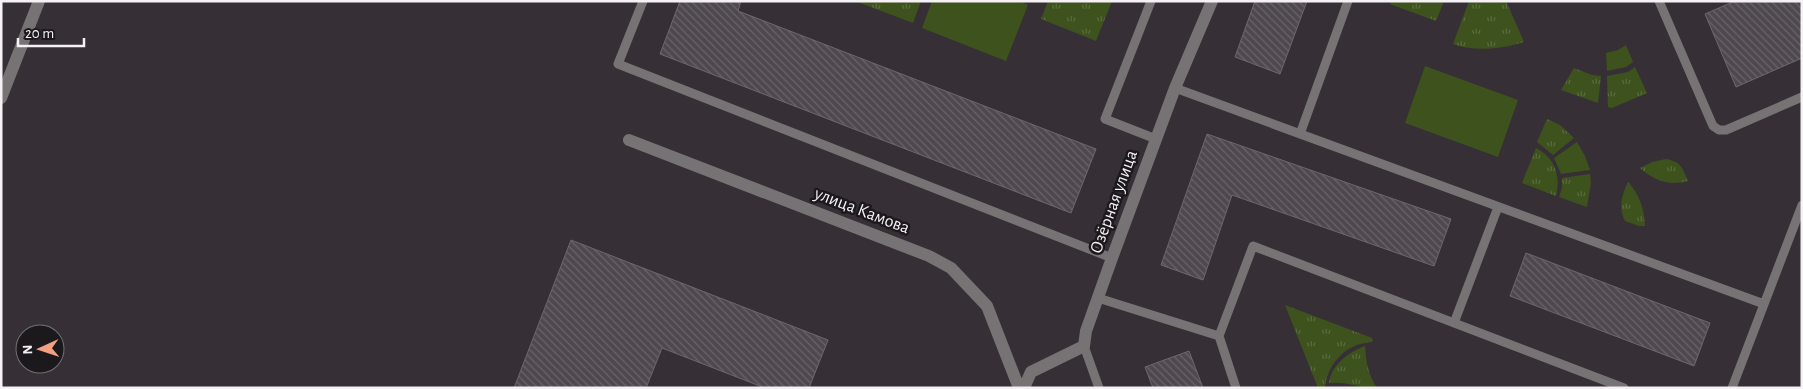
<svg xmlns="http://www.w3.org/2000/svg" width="1803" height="389" viewBox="0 0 1803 389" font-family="'Alegreya Sans',sans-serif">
	<defs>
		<pattern id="park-tufts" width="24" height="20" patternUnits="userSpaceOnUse" patternTransform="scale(1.25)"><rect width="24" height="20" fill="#3d521c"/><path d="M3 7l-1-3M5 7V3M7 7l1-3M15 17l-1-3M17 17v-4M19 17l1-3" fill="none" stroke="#5a6b3e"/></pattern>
		<pattern id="building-back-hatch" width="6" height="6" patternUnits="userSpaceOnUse" patternTransform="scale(1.25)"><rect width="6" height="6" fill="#4f494f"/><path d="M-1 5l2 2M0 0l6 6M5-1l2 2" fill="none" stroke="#696469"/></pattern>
	</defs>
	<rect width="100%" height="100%" fill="#363036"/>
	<path fill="#3d521c" d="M932,1h88l8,4 -22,56 -84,-33z
		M1626,45l7,17 -7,5 -19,4 -1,-18 12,-3z
		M1425,66l93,34 -20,57 -93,-34z
		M1577,142l8,14 5,14 -29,4 -7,-16z"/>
	<path fill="url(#park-tufts)" d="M855,1h66l-8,22z
		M1048,1h64l-16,40 -55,-22z
		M1391,1h53l-8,20 -46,-17z
		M1469,1h37l18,41c-23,7 -48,10 -71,2z
		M1635,67l12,26 -35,15 -4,-1 -1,-31 21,-4z
		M1574,68l18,7 9,1 -3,27 -37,-13z
		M1547,119l13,6 14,13 -21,17 -16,-13z
		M1536,148c19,10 25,27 20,48l-34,-13z
		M1666,159c15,3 16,8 22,22 -19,5 -33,0 -48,-13l12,-6z
		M1590,174l1,9 -4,24 -28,-10 3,-9v-10z
		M1628,182c12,13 16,27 17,44h-6l-14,-5c-7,-14 -3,-26 3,-39z
		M1285,305l87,33 1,3c-5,2 -10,2 -16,4 -18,7 -30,23 -32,43h-7z
		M1365,346c1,15 3,29 12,42 -17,0 -31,-7 -48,-5 2,-18 20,-31 36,-37z"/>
	<path fill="url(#building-back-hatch)" stroke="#6e676e" d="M680,1h61l-3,10 358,138 -25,64 -411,-159z
		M1255,1h52l-27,73 -45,-17z
		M1735,1h67v57l-66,29 -31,-73z
		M1207,134l244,85 -17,47 -202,-71 -29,85 -42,-15z
		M571,240l257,100 -19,48h-44l-103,-40 -16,40h-132z
		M1526,253l184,70 -16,43 -184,-70z
		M1189,351l14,37h-50l-8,-21z"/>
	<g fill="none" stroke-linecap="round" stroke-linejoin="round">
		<path stroke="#777273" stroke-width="9" d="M643,1l-25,63 494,194
			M1151,1l-46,118 51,20
			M1659,1l54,125 6,4h7l76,-33
			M1175,88l589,216
			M1300,134l48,-133
			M1098,298l121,38
			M1454,323l44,-116
			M1084,346l15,42
			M1236,388l-17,-52 34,-90 371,142
			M1732,388l70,-183"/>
		<path stroke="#777273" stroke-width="12" d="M1,98l38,-97
			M629,140l300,116 22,12 36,38 32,82
			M1024,388l7,-16 53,-26 2,-15 26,-73 63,-170 37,-87"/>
	</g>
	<g text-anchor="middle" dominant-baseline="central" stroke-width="5" stroke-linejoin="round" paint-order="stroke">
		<g font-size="18" fill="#f5f1f5" stroke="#1c191c">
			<text transform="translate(1114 202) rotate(-70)">Озёрная улица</text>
			<text transform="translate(862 211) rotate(21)">улица Камова</text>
		</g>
	</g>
	<rect width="1803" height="389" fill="none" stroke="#f5f1f5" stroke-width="5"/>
	<g transform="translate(40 349) rotate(267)"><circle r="24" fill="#1c191c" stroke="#736f73"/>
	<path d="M0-4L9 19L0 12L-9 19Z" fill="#f3a082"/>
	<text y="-8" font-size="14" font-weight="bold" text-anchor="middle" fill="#f5f1f5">N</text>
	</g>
	<path d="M18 38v8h66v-8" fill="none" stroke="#f5f1f5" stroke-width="2.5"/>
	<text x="25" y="38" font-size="15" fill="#f5f1f5" stroke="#1c191c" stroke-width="4" paint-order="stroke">20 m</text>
</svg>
